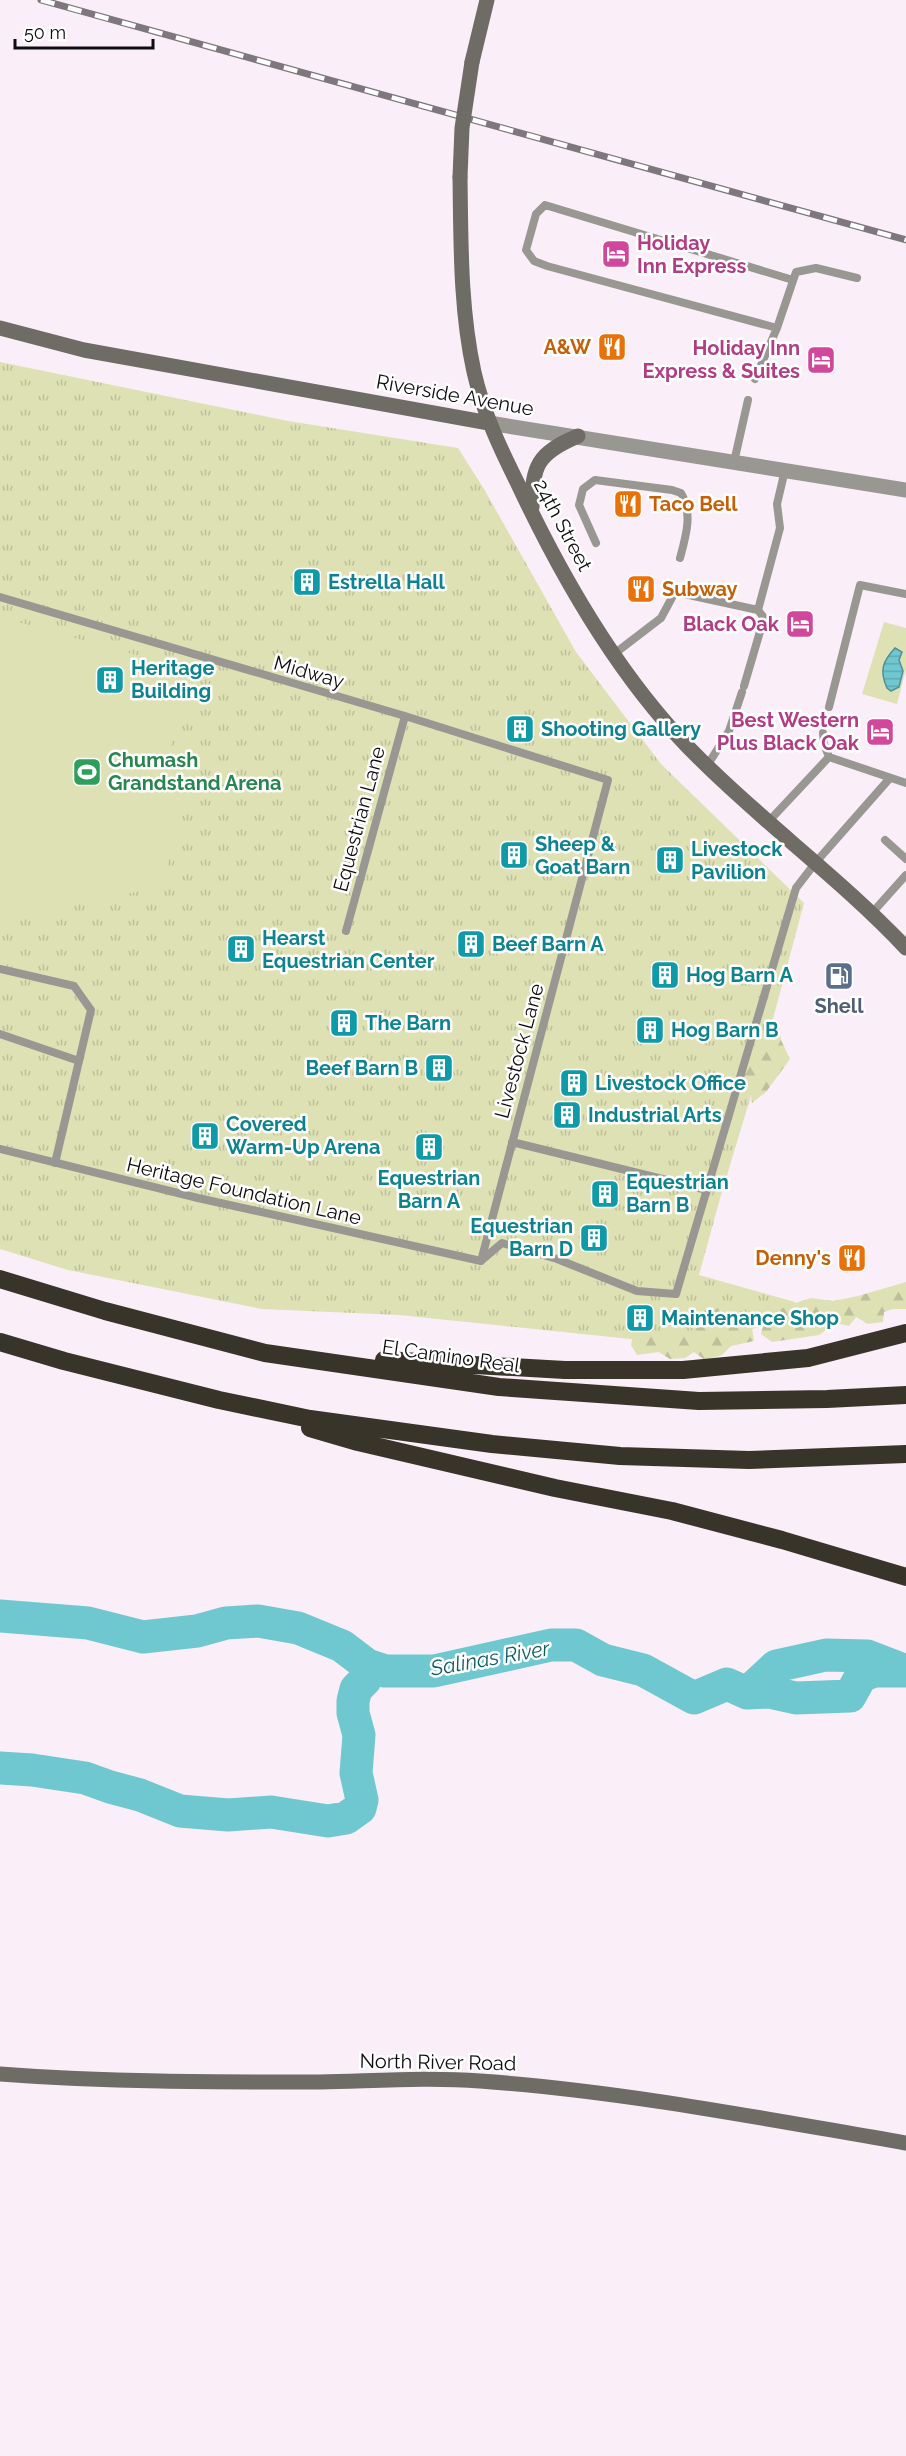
<svg xmlns="http://www.w3.org/2000/svg" width="906" height="2456" viewBox="0 0 906 2456" font-family="Raleway,sans-serif">
	<defs>
		<pattern id="grass-tufts" width="24" height="20" patternUnits="userSpaceOnUse" patternTransform="scale(1.5)"><rect width="24" height="20" fill="#dee1b4"/><path d="M3 7l-1-3M5 7V3M7 7l1-3M15 17l-1-3M17 17v-4M19 17l1-3" fill="none" stroke="#bdc09a"/></pattern>
		<pattern id="forest-firs" width="22" height="20" patternUnits="userSpaceOnUse" patternTransform="scale(1.5)"><rect width="22" height="20" fill="#dee1b4"/><path d="M5 1l3.5 6h-7zM16 11l3.5 6h-7z" fill="#bdc09a"/></pattern>
		<pattern id="water-rules" width="6" height="5" patternUnits="userSpaceOnUse" patternTransform="scale(1.5)"><rect width="6" height="5" fill="#6fc7d0"/><path d="M0 2.5h6" fill="none" stroke="#5faab1"/></pattern>
	</defs>
	<rect width="100%" height="100%" fill="#faeef8"/>
	<path fill="url(#grass-tufts)" d="M0,362l288,59 170,27 26,41 92,163 85,112 143,139 -41,153 -42,139 -22,80 96,27 -3,17 -104,26 -289,-30 -137,-6 -194,-39 -68,-21z"/>
	<path fill="url(#forest-firs)" d="M768,1022h11l2,18 9,19 -24,33 -14,11 -3,-23 -10,-18 4,-18 16,-6z
		M906,1282v27h-13l-9,3 -1,10 -15,2 -12,-7 -7,9 -13,-3 -17,12 -47,7 -11,-8 3,-14 22,-14 25,-8 22,3 25,-5z
		M721,1306l30,16 3,19 -23,5 -9,9 -17,5 -11,-8 -9,6 -15,1 -11,-7 -22,3 -6,-10 3,-15 11,-5 10,8 15,-1 22,4 4,-15z"/>
	<path fill="#dee1b4" d="M0,617l175,49 7,19 -13,47 11,80 -12,52 -13,24 -131,28 -24,-4z
		M884,622l22,6v41l-9,35 -35,-10z"/>
	<path fill="url(#water-rules)" stroke="#528f96" stroke-width="1.5" d="M895,648l7,4 -3,8 4,11 -4,16 -8,4 -4,-3c-8,-18 -4,-27 8,-40z"/>
	<g fill="none" stroke-linecap="round" stroke-linejoin="round">
		<path stroke="#6fc7d0" stroke-width="33" d="M0,1616l88,7 55,14 54,-6 29,-8 32,-2 40,7 44,18 25,19 18,6h49l117,-26h25l27,15 40,10 51,28 33,-14 20,9 29,-27 50,-11 41,1 39,15
			M747,1693l22,-1 27,6 54,-2 11,-20 13,-5h29
			M0,1768l32,2 53,8 25,9 30,8 40,16 48,4 43,-3 57,9 18,-3 14,-10 2,-8 -6,-27 3,-38 -6,-22v-12l3,-12 9,-9 2,-15"/>
		<path stroke="#999791" stroke-width="8" d="M777,328l-230,-62 -13,-5 -8,-11 10,-36 9,-9 248,75
			M755,379l22,-51 19,-56 20,-4 41,10
			M734,462l14,-62
			M596,543l-17,-38 4,-16 12,-9 77,10 9,3c12,20 5,43 -1,65
			M0,597l405,119 203,64 -127,481
			M758,610l22,-82 -3,-24 8,-34
			M614,654l47,-36 14,-26 83,18 6,8 -20,68
			M829,707l31,-122 46,9
			M823,733l1,11 5,13
			M707,766l22,-35 13,-39
			M769,821l60,-64 77,26
			M885,840l21,19
			M872,913l34,-38
			M346,931l59,-215
			M0,969l74,17 17,24 -36,153
			M0,1034l79,27
			M512,1142l195,48
			M0,1149l198,49 283,63
			M482,1260l20,-17 55,16 80,32 39,3 120,-406 20,-26 74,-84"/>
		<path stroke="#999791" stroke-width="15" d="M489,423l417,67"/>
		<path stroke="#6e6c64" stroke-width="15" d="M472,62l15,-62
			M460,177c1,65 0,131 14,195 9,40 26,76 44,112 45,96 106,201 182,275 66,66 142,121 206,189
			M0,328l84,22 405,73
			M532,507c0,-42 6,-54 46,-71
			M0,2074c107,8 213,8 320,8 53,-1 108,-5 160,-1 143,10 285,38 426,62"/>
		<path stroke="#38342a" stroke-width="18" d="M0,1279l105,32 160,42 234,34 200,14 128,-2 79,-4
			M0,1342l64,19 155,39 91,19 182,25 128,12 129,4 157,-6
			M384,1360l181,10h118l125,-12 98,-25
			M310,1428l48,14 197,46 117,23 110,29 124,37"/>
		<g stroke="#7e777d" stroke-width="7">
			<path id="rail" d="M41,0l865,240"/>
		</g>
		<use href="#rail" stroke="#fff" stroke-width="4.5" stroke-dasharray="14" stroke-linecap="butt"/>
		<path stroke="#6e6c64" stroke-width="15" d="M460,177l2,-49 10,-66"/>
	</g>
	<defs>
		<g id="hotel-square" transform="scale(1.5)"><rect x="-9" y="-9" width="18" height="18" rx="4" fill="#d1479c" stroke="#fff"/><path d="M-6-4.5h1.5V1H6V5H4.5V3h-9V5H-6ZM-4 0a1.8 1.8 0 1 1 3.6 0ZM.5 0V-2.5h3Q6-2.5 6 0Z" fill="#fff"/></g>
		<g id="restaurant-square" transform="scale(1.5)"><rect x="-9" y="-9" width="18" height="18" rx="4" fill="#e8710a" stroke="#fff"/><path d="M-5-6h1v4h1v-4h1v4h1v-4h1v5L-1.5 .5V6h-2V.5L-5-1ZM5-6V6H3V1.5H1.5Q1.5-4 5-6Z" fill="#fff"/></g>
		<g id="building-square" transform="scale(1.5)"><rect x="-9" y="-9" width="18" height="18" rx="4" fill="#0f9aa8" stroke="#fff"/><path d="M-4-6H4V6H1V3H-1V6H-4ZM-2.5-4.3h1.7v1.8h-1.7ZM.8-4.3h1.7v1.8H.8ZM-2.5-1h1.7V.8h-1.7ZM.8-1h1.7V.8H.8Z" fill="#fff"/></g>
		<g id="stadium-square" transform="scale(1.5)"><rect x="-9" y="-9" width="18" height="18" rx="4" fill="#2e9e5b" stroke="#fff"/><path d="M0-5a6.5 5 0 1 0 0 10a6.5 5 0 1 0 0-10ZM-3.5-1.8h7v3.6h-7Z" fill="#fff"/></g>
		<g id="fuel-square" transform="scale(1.5)"><rect x="-9" y="-9" width="18" height="18" rx="4" fill="#5c6f8a" stroke="#fff"/><path d="M-5.5-6h7V0h2V4h1.3V-2.5L3-4.5l.8-.8L6-3V5H2.5V1h-1V6h-7ZM-4.2-4.7v3.2H.2V-4.7Z" fill="#fff"/></g>
	</defs>
	<g fill-rule="evenodd">
		<use href="#hotel-square" x="616" y="254"/>
		<use href="#restaurant-square" x="612" y="347"/>
		<use href="#hotel-square" x="821" y="360"/>
		<use href="#restaurant-square" x="628" y="504"/>
		<use href="#building-square" x="307" y="582"/>
		<use href="#restaurant-square" x="641" y="589"/>
		<use href="#hotel-square" x="800" y="624"/>
		<use href="#building-square" x="110" y="680"/>
		<use href="#building-square" x="520" y="729"/>
		<use href="#hotel-square" x="880" y="732"/>
		<use href="#stadium-square" x="87" y="772"/>
		<use href="#building-square" x="514" y="855"/>
		<use href="#building-square" x="670" y="860"/>
		<use href="#building-square" x="471" y="944"/>
		<use href="#building-square" x="241" y="949"/>
		<use href="#building-square" x="665" y="975"/>
		<use href="#fuel-square" x="839" y="976"/>
		<use href="#building-square" x="344" y="1023"/>
		<use href="#building-square" x="650" y="1030"/>
		<use href="#building-square" x="439" y="1068"/>
		<use href="#building-square" x="574" y="1083"/>
		<use href="#building-square" x="567" y="1115"/>
		<use href="#building-square" x="205" y="1136"/>
		<use href="#building-square" x="429" y="1147"/>
		<use href="#building-square" x="605" y="1194"/>
		<use href="#building-square" x="594" y="1238"/>
		<use href="#restaurant-square" x="852" y="1258"/>
		<use href="#building-square" x="640" y="1318"/>
	</g>
	<g text-anchor="middle" dominant-baseline="central" stroke-width="5" stroke-linejoin="round" paint-order="stroke">
		<g font-size="20" font-weight="bold" fill="#b23c85" stroke="#fff" text-anchor="end">
			<text x="637" y="243" text-anchor="start">Holiday<tspan x="637" dy="23">Inn Express</tspan></text>
			<text x="800" y="348">Holiday Inn<tspan x="800" dy="23">Express &amp; Suites</tspan></text>
			<text x="779" y="624">Black Oak</text>
			<text x="859" y="720">Best Western<tspan x="859" dy="23">Plus Black Oak</tspan></text>
		</g>
		<g font-size="20" font-weight="bold" fill="#c56008" stroke="#fff" text-anchor="end">
			<text x="591" y="347">A&amp;W</text>
			<text x="649" y="504" text-anchor="start">Taco Bell</text>
			<text x="662" y="589" text-anchor="start">Subway</text>
			<text x="831" y="1258">Denny's</text>
		</g>
		<g font-size="20" fill="#0f0c0f" stroke="#fff">
			<text transform="translate(455 395) rotate(10)">Riverside Avenue</text>
			<text transform="translate(563 525) rotate(62)">24th Street</text>
			<text transform="translate(309 672) rotate(16)">Midway</text>
			<text transform="translate(359 819) rotate(-75)">Equestrian Lane</text>
			<text transform="translate(519 1051) rotate(-75)">Livestock Lane</text>
			<text transform="translate(244 1191) rotate(13)">Heritage Foundation Lane</text>
			<text transform="translate(451 1356) rotate(8)">El Camino Real</text>
			<text transform="translate(438 2062) rotate(1)">North River Road</text>
		</g>
		<g font-size="20" font-weight="bold" fill="#0d838f" stroke="#fff" text-anchor="start">
			<text x="328" y="582">Estrella Hall</text>
			<text x="131" y="668">Heritage<tspan x="131" dy="23">Building</tspan></text>
			<text x="541" y="729">Shooting Gallery</text>
			<text x="535" y="844">Sheep &amp;<tspan x="535" dy="23">Goat Barn</tspan></text>
			<text x="691" y="849">Livestock<tspan x="691" dy="23">Pavilion</tspan></text>
			<text x="262" y="938">Hearst<tspan x="262" dy="23">Equestrian Center</tspan></text>
			<text x="492" y="944">Beef Barn A</text>
			<text x="686" y="975">Hog Barn A</text>
			<text x="365" y="1023">The Barn</text>
			<text x="671" y="1030">Hog Barn B</text>
			<text x="418" y="1068" text-anchor="end">Beef Barn B</text>
			<text x="595" y="1083">Livestock Office</text>
			<text x="588" y="1115">Industrial Arts</text>
			<text x="226" y="1124">Covered<tspan x="226" dy="23">Warm-Up Arena</tspan></text>
			<text x="429" y="1178" text-anchor="middle">Equestrian<tspan x="429" dy="23">Barn A</tspan></text>
			<text x="626" y="1182">Equestrian<tspan x="626" dy="23">Barn B</tspan></text>
			<text x="573" y="1226" text-anchor="end">Equestrian<tspan x="573" dy="23">Barn D</tspan></text>
			<text x="661" y="1318">Maintenance Shop</text>
		</g>
		<g font-size="20" font-weight="bold" fill="#27864d" stroke="#fff" text-anchor="start">
			<text x="108" y="760">Chumash<tspan x="108" dy="23">Grandstand Arena</tspan></text>
		</g>
		<g font-size="20" font-weight="bold" fill="#4e5e75" stroke="#fff">
			<text x="839" y="1006">Shell</text>
		</g>
		<g font-size="21" font-style="italic" fill="#115d64" stroke="#fff">
			<text transform="translate(490 1658) rotate(-10)">Salinas River</text>
		</g>
	</g>
	<path d="M15 39v9h138v-9" fill="none" stroke="#0f0c0f" stroke-width="3"/>
	<text x="24" y="39" font-size="18" fill="#0f0c0f" stroke="#ffffff" stroke-width="4.5" paint-order="stroke">50 m</text>
</svg>
